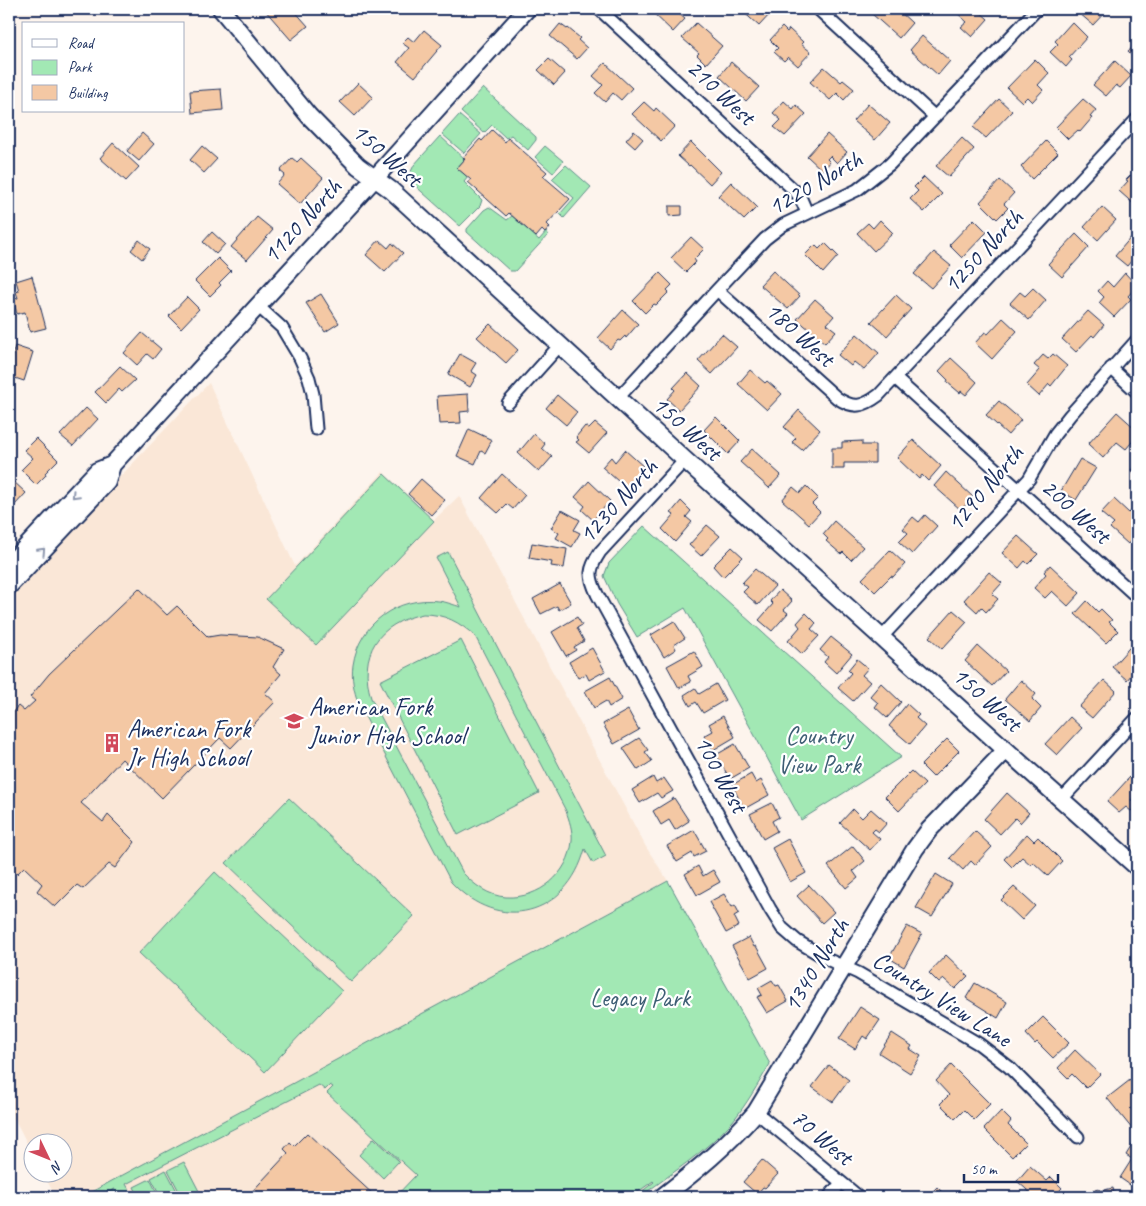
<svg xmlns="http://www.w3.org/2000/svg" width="1146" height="1206" viewBox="0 0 1146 1206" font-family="Caveat,sans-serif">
	<rect width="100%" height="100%" fill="#fdf4ed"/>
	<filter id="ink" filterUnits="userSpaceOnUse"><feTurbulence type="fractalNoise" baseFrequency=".02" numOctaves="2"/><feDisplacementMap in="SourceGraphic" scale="10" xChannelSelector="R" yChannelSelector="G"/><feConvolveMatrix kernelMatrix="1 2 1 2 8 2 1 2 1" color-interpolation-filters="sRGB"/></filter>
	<g filter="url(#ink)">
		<path fill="#fae7d7" d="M209,383l86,183 88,-94 51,48 25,-24 187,351 22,34 -145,78 133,226 -16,12h-584l-13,-23h19v-30h-30v9l-23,-45v-514z"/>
		<path fill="#a2e8b4" stroke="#5e8c89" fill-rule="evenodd" d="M483,88l53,49v3l-8,10 -17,-15 -5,3 -14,-13 -8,8 -23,-21z
			M459,115l22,19 -17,19 -22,-19z
			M440,136l25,23 -8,9 11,9 -4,5 18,18 -2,6 -20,20 -48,-43 -3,-7 5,-11z
			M545,146l18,15 -10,12 -18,-16z
			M566,165l25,22 -27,31 -4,-4 14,-16 -22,-19z
			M489,207l18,13 5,-4 27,24 7,-8 1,1 1,2 -33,36h-5l-43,-39v-3l17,-19z
			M384,474l50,47 -118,124 -50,-46z
			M644,526l257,231 -100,63 -116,-212 -48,29 -20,-33 -13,-28 5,-13z
			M448,552l158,304 -13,7 -8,-14c-18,67 -86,85 -134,33l-93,-179c-4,-13 -7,-25 -5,-38 6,-42 45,-69 86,-64 8,1 15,4 22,6l-25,-49zM423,614c22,0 36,8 52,22l91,175c3,9 7,19 6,30 -3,33 -33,58 -66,56 -17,-1 -32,-12 -43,-24l-92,-175c-13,-44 7,-75 52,-84z
			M461,640l78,153 -81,42 -78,-154z
			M289,798l125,118 -63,66 -125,-119z
			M215,872l127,119 -77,81 -126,-119z
			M668,881l102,183c-12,20 -23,40 -38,58 -27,30 -60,51 -92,75h-5l19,-15 -1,-1 -22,16h-236l21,-22 -89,-82 6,-6 -3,-2 -5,5 -6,-5 -193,99 7,13h-31l13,-8 -15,8h-18z
			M374,1138l25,23 -16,17 -24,-23z
			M184,1162l16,31 -9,4h-9l-14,-27z
			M166,1170l14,27h-19l-10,-19z
			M150,1179l9,18h-20l-5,-10z"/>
		<path fill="#f4c8a4" stroke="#1b2f5e" d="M78,9h10l-3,4z
			M264,9h29l15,17 -17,14z
			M649,9h33l-4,4 7,6 -12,13z
			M740,9h27l4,4 -12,13z
			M877,9h20l15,14 -13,15 -27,-24z
			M953,9h28l-2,2 9,8 -16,18 -11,-10 6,-5z
			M1083,9h25l-15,16 -14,-12z
			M1072,22l15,15 -18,20 3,3 -6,7 -16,-15 8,-8 -3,-3z
			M696,23l26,23 -16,18 -9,-9 2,-2 -17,-15z
			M560,24l7,5 1,-1 12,10 -2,2 9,8 -10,11 -27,-23z
			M782,27l5,5 2,-3 14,13 -2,2 10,8 -13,14 -10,-9 -4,4 -10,-9 4,-4 -8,-8z
			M424,30l18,15 -27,32 -18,-15 12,-14 -7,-5 6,-6 6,5z
			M922,36l28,25 -12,14 -28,-25z
			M1137,42v19l-9,-9z
			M549,59l16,14 -11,12 -16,-15z
			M1035,59l14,14 -11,12 5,5 -11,12 -5,-5 -5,5 -15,-14z
			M1115,61l16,15 -11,12 -4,-3 -10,11 -13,-11z
			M731,62l28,25 -13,14 -27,-25z
			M605,63l27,25 -11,12 -8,-7 -8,9 -10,-9 8,-8 -10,-9z
			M824,67l17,15 2,-2 11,9 -10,11 -7,-7 -7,7 -20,-18z
			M358,83l15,14 -18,19 -15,-14z
			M221,89l2,21 -31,3 -2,-22z
			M999,99l13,12 -26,27 -13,-11z
			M1083,99l13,11 -6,7 2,1 -12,14 -2,-2 -10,9 -12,-12z
			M784,101l9,8 3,-4 10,9 -21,22 -11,-9 7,-7 -8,-7z
			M644,102l10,9 2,-3 19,18 -14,15 -29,-27z
			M868,104l22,19 -15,17 -22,-19z
			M492,130l13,12 3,-4 39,34 -4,4 27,23 -23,25 3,3 -5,6 -3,-3 -6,7 -27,-24 -3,3 -38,-34 3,-2 -14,-12 8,-9 -2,-1 17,-19 2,2z
			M634,131l9,8 -8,9 -9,-8z
			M142,133l12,11 -15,17 -12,-10z
			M827,134l20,18 -10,11 -7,-7 -3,3 3,3 -7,9 -16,-15z
			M962,138l12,11 -25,28 -13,-11z
			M1046,141l12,12 -26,26 -11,-12z
			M691,142l30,30 -11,12 -20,-19 -1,1 -11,-10z
			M113,143l26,24 -13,14 -26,-23z
			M202,146l15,13 -13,14 -14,-13z
			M292,158l5,4 4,-4 22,20 -23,26 -23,-20 8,-9 -5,-4z
			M1137,173v34l-18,-16 9,-10 -2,-1 6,-6 2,2z
			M924,177l18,17 -18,18 -14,-13 8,-8 -4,-4z
			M1000,180l14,13 -10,11 4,4 -11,11 -17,-17z
			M731,182l26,25 -13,13 -26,-24z
			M669,206h13v9l-13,1z
			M1102,207l14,13 -18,20 -14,-13z
			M257,217l16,13 -26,30 -16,-13z
			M974,219l13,13 -25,26 -13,-13z
			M880,220l13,13 -19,18 -17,-18 11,-10 5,5z
			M212,232l13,12 -9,10 -13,-12z
			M1076,234l13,13 -27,30 -14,-13z
			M1132,236l5,5v13l-10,12 -12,-10z
			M691,237l13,12 -10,10 2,3 -10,10 -15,-14z
			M139,240l11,9 -8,10 -11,-9z
			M379,240l9,8 4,-5 11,10 -18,19 -19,-17z
			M825,243l13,13 -15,17 -18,-18 10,-10 4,4z
			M934,252l17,14 -20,22 -17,-14z
			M218,258l13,13 -12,12 2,2 -11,11 -15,-15z
			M773,271l27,25 -12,13 -28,-24z
			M660,273l12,12 -5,5 2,2 -13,13 -2,-1 -9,9 -12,-12z
			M1125,273l12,13 -9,10 3,3 -17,18 -15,-14 5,-6 -6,-6 9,-10 6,6z
			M32,276l14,52 -16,4 -5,-20 -8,2 -4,-15 5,-1 -2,-6 3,-1 -3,-10z
			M1033,288l13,12 -17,20 -19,-17 10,-11 5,4z
			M321,294l18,29 -14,9 -19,-29z
			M896,295l15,14 -24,27 -16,-14z
			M187,297l12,12 -18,19 -12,-12z
			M815,299l19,17 -7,8 9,7 -11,12 -28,-24z
			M623,310l15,14 -12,14 -1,-2 -5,5 -2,-1 -8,9 -12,-11z
			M1088,311l16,14 -10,12 -2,-2 -16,17 -14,-13z
			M1003,318l14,13 -25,28 -17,-16 10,-11 3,2z
			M490,324l28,26 -12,13 -29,-26z
			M142,333l19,16 -8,10 -6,-5 -10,11 -13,-12z
			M722,334l15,13 -25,27 -14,-13z
			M857,334l22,19 -15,17 -10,-8 -3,4 -13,-11z
			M15,346l18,6 -9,29 -15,-5v-10z
			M460,354l16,9 -5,8 6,4 -7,12 -22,-13z
			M1053,354l14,12 -16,20 -2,-2 -10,12 -12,-11 13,-15 -6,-5 9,-10 5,4z
			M951,358l26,24 -11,13 -5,-4 -1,2 -13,-11 1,-2 -9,-9z
			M120,366l15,14 -13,12 -3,-3 -13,14 -11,-11z
			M750,370l15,13 2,-2 15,13 -15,16 -29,-26z
			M687,373l14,13 -22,24 -12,-11 8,-9 -2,-2z
			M468,394l1,17 -9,1 1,11 -22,1 -2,-28z
			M557,395l20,17 -11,13 -20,-17z
			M999,401l22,19 -13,15 -22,-20z
			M86,408l12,11 -25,27 -13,-11z
			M799,410l21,20 -18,20 -10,-8 4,-4 -12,-11z
			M1117,412l20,18v6l-11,13 -9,-7 -14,16 -15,-14z
			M716,417l24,24 -12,13 -24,-24z
			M595,423l12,10 -18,20 -13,-11 3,-2 -3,-3 9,-11 4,3z
			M469,429l23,11 -7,13 -4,-2 -6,13 -18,-8z
			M534,434l11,10 -3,4 10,9 -13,15 -21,-19z
			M36,438l22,22 -13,13 1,2 -10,10 -15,-15 12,-12 -9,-8z
			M913,440l28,26 -13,15 -6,-6 -3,4 -22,-21z
			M862,441v4h13v18h-31v6h-12v-21h10v-6z
			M752,449l29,26 -12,13 -29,-26z
			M625,450l19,17 -18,21 -24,-21 9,-10 4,5z
			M1080,459l16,9 -20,32 -15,-9z
			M1137,463v13l-6,-6z
			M946,472l27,25 -12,13 -27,-24z
			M502,474l23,21 -12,14 -6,-5 -9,9 -17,-15z
			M421,479l24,21 -14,15 -23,-21z
			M12,480l14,13 -12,13 -3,-2 -2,3v-24z
			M589,481l21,20 -17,19 -11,-10 3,-4 -10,-9z
			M806,486l12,12 -6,6 8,8 -11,12 -27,-24 11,-13 7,6z
			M1114,499l15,14 5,-5 3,3v22l-9,11 -18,-16 4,-4 -13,-11z
			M681,501l10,10 -5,6 6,5 -17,20 -13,-13 12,-14 -3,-2z
			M562,510l18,10 -6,10 6,3 -8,14 -16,-9 3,-5 -8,-5z
			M925,515l12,11 -25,28 -13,-12 9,-9 -5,-4 10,-12 6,5z
			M834,521l29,26 -12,13 -8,-8 -2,2 -15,-13 2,-2 -5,-5z
			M707,525l13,11 -19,20 -12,-11z
			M1018,536l20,18 -10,10 -3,-3 -6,7 -17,-15z
			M532,543l35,6 -3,19 -13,-2 1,-4 -23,-4z
			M732,547l11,10 -20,20 -10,-11z
			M890,550l15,14 -12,13 -2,-1 -16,16 -13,-13z
			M1050,565l30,28 -12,13 -16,-15 -7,7 -11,-10 12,-14 -2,-2z
			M755,569l20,17 -17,19 -15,-13 5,-5 -6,-4z
			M989,572l13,11 -10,11 6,5 -12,13 -5,-5 -4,5 -13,-12z
			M560,584l11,19 -12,7 -2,-4 -16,8 -8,-15z
			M139,588l28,27 10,-9 31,31 12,-2 38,2 26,12 -11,18 8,7 -16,19 10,9 -44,46 -11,-10 -58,60 -40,-39 -41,44 22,19 5,-7 27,27 -20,26 -6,-4 -26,25 -6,-4 -22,22 -18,-16 5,-7 -18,-17 -7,7 -8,-7v-151l9,-10 6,5 11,-10 -5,-4 19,-23z
			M780,590l12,11 -8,9 4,3 -16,18 -13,-11 14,-16 -3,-3z
			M1087,601l11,11 3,-3 11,11 -3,2 9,9 -12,12 -31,-29z
			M953,610l14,12 -25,27 -13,-12z
			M806,613l10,10 -5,6 8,7 -17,18 -14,-13 12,-14 -3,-4z
			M577,617l5,8 -5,3 7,13 -10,6 2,3 -10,6 -14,-24z
			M674,621l11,17 -11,7 2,4 -12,8 -13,-22z
			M831,637l21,17 -16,19 -12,-11 4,-5 -8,-7z
			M1137,639v29l-10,12 -15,-13z
			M978,646l28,25 -14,15 -27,-25z
			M592,648l13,23 -16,9 -3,-6 -8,4 -9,-16z
			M694,651l9,16 -15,9 3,6 -12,6 -12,-22z
			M857,659l11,9 -6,7 8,7 -17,19 -15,-13 13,-15 -3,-3z
			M610,677l12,22 -13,8 -3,-6 -12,7 -9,-17z
			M1021,680l15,14 -4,5 9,9 -11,13 -25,-22z
			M1104,680l12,11 -24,27 -13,-11z
			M881,683l20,19 -14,16 -12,-11 3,-4 -8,-7z
			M716,684l9,16 -22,13 -7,-11 -6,4 -6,-11 11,-7 4,6z
			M907,704l12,11 -3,3 9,8 -15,18 -21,-18z
			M628,710l11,20 -25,14 -11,-20z
			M723,716l12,21 -22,13 -9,-14 9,-5 -4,-7z
			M1070,717l12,11 -25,27 -12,-11z
			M639,738l9,12 -3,2 7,9 -14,9 -15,-22z
			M947,739l12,12 -26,26 -12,-12z
			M735,744l14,24 -19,11 -14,-24z
			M911,771l14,13 -26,27 -14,-14z
			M751,774l5,9 5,-3 8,15 -25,14 -12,-24z
			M653,777l3,6 8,-5 9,13 -12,7 -4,-5 -17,10 -8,-13z
			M1130,777l7,7v9l-6,7 6,6 -6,5 -5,-4 -7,6 -12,-11z
			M1007,793l22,20 -9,10 -5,-5 -15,16 -16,-15z
			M674,798l15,23 -14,9 -6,-10 -8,5 -8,-14z
			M772,803l7,14 -7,4 5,10 -14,8 -13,-25z
			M853,809l9,9 9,-9 16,14 -8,9 -4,-3 -3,3 8,7 -10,11 -30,-27z
			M694,830l12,21 -12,6 -2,-4 -15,9 -10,-16z
			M975,831l17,16 -17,18 -4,-4 -8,9 -13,-12z
			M1027,834l7,7 4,-4 24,24 -14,15 -15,-14 -2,3 -9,-8 -10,10 -8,-8z
			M788,839l18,34 -16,9 -18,-34z
			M853,846l12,15 -12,10 5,7 -12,10 -18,-22z
			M698,866l5,10 10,-6 7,12 -23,13 -12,-21z
			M936,874l16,10 -20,33 -16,-9z
			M809,885l25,27 -12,11 -25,-27z
			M1014,887l21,19 -13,14 -21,-20z
			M724,894l8,13 3,-2 4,8 -5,3 5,10 -13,7 -17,-31z
			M907,926l15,8 -18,33 -15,-9z
			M749,937l5,10 2,-1 12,22 -18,10 -18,-32z
			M946,955l22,21 -13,13 -11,-10 -5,4 -10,-10z
			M772,980l4,6 3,-1 9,16 -21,12 -10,-16 5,-2 -4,-7z
			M975,983l32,19 -9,16 -32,-20z
			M860,1007l20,13 -13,19 -4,-3 -8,13 -16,-10z
			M1043,1017l26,26 -16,15 -16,-16 -2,2 -9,-10z
			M892,1033l20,13 -2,3 11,7 -11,17 -31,-20z
			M1075,1050l25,24 -14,14 -14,-14 -4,4 -10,-10z
			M829,1065l20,15 -16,22 -21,-15z
			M951,1065l39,39 -16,16 -10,-10 -9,9 -15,-15 9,-9 -13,-14z
			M1130,1080l7,10v37l-4,3 -26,-32z
			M1001,1111l10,10 -3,4 18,18 -14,14 -28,-28z
			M307,1133l69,64h-59l-5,-5 -4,5h-61l41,-44 -4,-4 6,-7 4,4z
			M1134,1142l3,2 -1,45 -16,-11 12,-19 -6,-4z
			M762,1160l16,14 -13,14 -2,-1 -6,7 -14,-12z
			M1030,1166l17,15 4,-4 11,11 -9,9h-18l-18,-16z
			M937,1187l10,10h-20z
			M1113,1188l2,9h-44l-1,-2 29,-6 1,2z
			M9,1189l6,3 -3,5h-3z"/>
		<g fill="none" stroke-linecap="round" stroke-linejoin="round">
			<g stroke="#1b2f5e" stroke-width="15">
				<path id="street" d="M599,9l196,182 6,8 6,14
					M818,9l117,108
					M717,290l120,108c17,11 26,9 42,-3l258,-276
					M258,306l24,22 18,30 9,20 4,16 3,35
					M1111,368l26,24
					M895,378l242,219
					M618,398l99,-108 48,-51 18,-14 74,-35 33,-26 147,-155
					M508,403l52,-58
					M685,460l-85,92c-11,17 -12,23 -3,42l173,315 12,19 15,13 32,19 29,13 121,71 30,23 69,70
					M882,637l147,-158 26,-45 15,-19 67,-75
					M1062,799l75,-81
					M756,1112l103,85
					M829,1197l12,-14"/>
			</g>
			<g stroke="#1b2f5e" stroke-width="20">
				<path id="secondary" d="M221,9l88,107 49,50 33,24 294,270 321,290 131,117
					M9,565l88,-94 15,-6 263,-287 152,-169
					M9,586l98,-104 5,-17
					M662,1197c34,-26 66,-52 94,-85l159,-263 14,-19 77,-80"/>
			</g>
			<use href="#street" stroke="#fff" stroke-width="11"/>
			<use href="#secondary" stroke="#fff" stroke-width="16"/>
		</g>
		<defs><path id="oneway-chevron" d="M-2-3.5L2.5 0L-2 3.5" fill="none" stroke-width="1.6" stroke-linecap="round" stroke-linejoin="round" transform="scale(1.25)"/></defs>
		<g stroke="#8d97ae">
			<use href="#oneway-chevron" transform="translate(75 495) rotate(133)"/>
			<use href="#oneway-chevron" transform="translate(42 551) rotate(-47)"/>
		</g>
	</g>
	<defs>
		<g id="school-bare" transform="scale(1.5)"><path d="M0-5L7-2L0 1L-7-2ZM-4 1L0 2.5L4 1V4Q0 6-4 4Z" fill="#d1495b" stroke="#fff" stroke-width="2.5" paint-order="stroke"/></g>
		<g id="building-bare" transform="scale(1.5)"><path d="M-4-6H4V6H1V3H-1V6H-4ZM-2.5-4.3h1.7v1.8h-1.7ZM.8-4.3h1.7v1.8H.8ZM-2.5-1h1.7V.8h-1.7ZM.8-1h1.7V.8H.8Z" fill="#d1495b" stroke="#fff" stroke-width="2.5" paint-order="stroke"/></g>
	</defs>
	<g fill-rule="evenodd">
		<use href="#school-bare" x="294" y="721"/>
		<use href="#building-bare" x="112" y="743"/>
	</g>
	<g text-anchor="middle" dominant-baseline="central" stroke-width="4.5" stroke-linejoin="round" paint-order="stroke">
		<g font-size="25" fill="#1b2f5e" stroke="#fff">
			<text transform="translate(721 92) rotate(43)">210 West</text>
			<text transform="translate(387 155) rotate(41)">150 West</text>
			<text transform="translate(815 183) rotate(-30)">1220 North</text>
			<text transform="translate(302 221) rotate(-48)">1120 North</text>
			<text transform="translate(983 251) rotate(-47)">1250 North</text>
			<text transform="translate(800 334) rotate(42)">180 West</text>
			<text transform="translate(687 428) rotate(42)">150 West</text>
			<text transform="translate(985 488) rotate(-50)">1290 North</text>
			<text transform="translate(618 501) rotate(-48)">1230 North</text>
			<text transform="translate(1076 511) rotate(42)">200 West</text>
			<text transform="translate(987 699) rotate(42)">150 West</text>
			<text transform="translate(721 774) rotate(61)">100 West</text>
			<text transform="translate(816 965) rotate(-59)">1340 North</text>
			<text transform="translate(942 999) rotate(32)">Country View Lane</text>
			<text transform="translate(822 1137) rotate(40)">70 West</text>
		</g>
		<g font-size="25" fill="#1b2f5e" stroke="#fff" text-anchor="start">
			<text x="309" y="707">American Fork<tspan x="309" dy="29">Junior High School</tspan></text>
			<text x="127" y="729">American Fork<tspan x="127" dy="29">Jr High School</tspan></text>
		</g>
		<g font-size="25" fill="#3d5d74" stroke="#fff">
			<text x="819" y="736">Country<tspan x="819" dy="29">View Park</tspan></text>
			<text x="640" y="998">Legacy Park</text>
		</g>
	</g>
	<rect width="1146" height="1206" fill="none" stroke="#fff" stroke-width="30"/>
	<rect x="15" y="15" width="1116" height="1176" fill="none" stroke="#1b2f5e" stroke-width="2" filter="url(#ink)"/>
	<rect x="22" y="22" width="162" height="90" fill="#ffffff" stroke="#a4acbf"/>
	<rect x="32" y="39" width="25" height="8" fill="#ffffff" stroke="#a4acbf"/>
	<text x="68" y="48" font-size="15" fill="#1b2f5e">Road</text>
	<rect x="32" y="60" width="25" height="15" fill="#a2e8b4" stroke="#a4acbf"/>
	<text x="68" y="72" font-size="15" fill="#1b2f5e">Park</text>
	<rect x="32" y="85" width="25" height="15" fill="#f4c8a4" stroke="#a4acbf"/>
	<text x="68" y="98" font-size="15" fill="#1b2f5e">Building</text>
	<g transform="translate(48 1158) rotate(133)"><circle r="24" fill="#ffffff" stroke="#a4acbf"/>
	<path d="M0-4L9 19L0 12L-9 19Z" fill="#d1495b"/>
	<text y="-8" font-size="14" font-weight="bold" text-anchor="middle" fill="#1b2f5e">N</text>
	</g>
	<path d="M964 1174v8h94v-8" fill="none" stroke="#1b2f5e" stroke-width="2.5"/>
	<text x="971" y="1174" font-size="15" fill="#1b2f5e" stroke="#ffffff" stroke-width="4" paint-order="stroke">50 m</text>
</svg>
